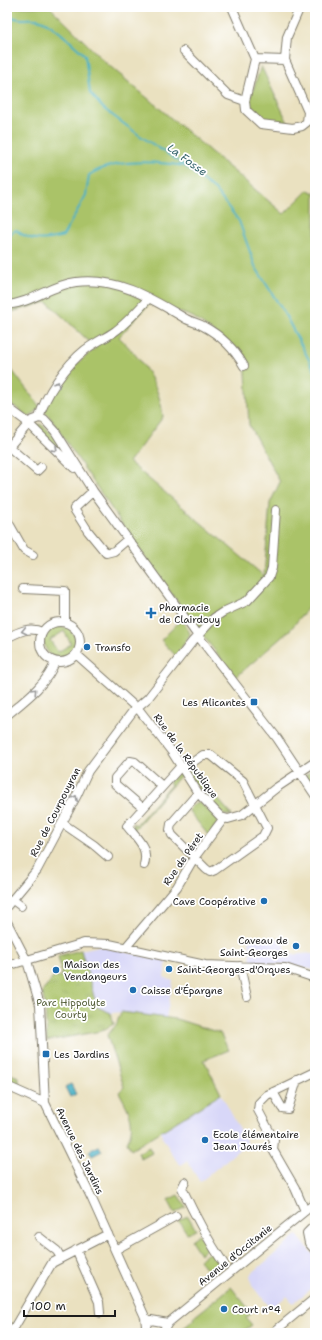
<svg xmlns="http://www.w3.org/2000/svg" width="322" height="1340" viewBox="0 0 322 1340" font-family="'Shantell Sans',sans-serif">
	<defs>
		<pattern id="park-tufts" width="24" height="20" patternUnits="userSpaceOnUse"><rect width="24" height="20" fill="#aac368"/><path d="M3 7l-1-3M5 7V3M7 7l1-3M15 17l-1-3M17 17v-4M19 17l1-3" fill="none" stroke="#92a75a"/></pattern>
	</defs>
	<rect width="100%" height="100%" fill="#fff"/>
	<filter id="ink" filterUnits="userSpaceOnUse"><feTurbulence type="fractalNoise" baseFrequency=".025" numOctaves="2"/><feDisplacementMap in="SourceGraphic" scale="8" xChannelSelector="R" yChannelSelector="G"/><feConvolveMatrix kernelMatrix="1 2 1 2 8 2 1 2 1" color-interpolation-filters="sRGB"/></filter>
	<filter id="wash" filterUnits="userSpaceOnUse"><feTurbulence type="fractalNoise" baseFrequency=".012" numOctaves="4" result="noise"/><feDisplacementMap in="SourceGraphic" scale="16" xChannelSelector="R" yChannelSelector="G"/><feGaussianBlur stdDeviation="0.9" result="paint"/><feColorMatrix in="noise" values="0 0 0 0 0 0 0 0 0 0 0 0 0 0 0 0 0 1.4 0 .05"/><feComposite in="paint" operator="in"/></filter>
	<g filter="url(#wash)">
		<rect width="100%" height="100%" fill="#eae1c0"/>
		<path fill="#d8d7f8" d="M283,938l4,17 28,-2v17l-25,-5 -39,-2 -2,-23z
			M99,946l68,15 -3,16 9,4 -7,37 -45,-6 -10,1 -14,-6 -16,-57z
			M221,1094l26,49 -47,39 -13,-21 -6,4 -5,-5 -14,-23 1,-1 -2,-4z
			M297,1235l18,22v29l-22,17 -6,-7 -16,12 -19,-22 -2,-11z"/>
		<path fill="#aac368" stroke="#637042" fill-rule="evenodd" d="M7,7h43l55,55 179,152 24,-24 7,3v406l-25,31 -54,47c-68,-82 -127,-172 -187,-261l-9,-9 -11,10 -22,-16zM47,302l49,46 -21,17 -35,42 -32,-42v-52zM151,302l42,15 52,38 4,70 31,57 -10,21 -6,73 -135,-114 34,-45c-3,-33 -22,-58 -44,-80z
			M261,66l27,57 -25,-3 -12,-11 -2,-7z
			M40,424c10,6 15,13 20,23l-2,2 -22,-23z
			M181,620l8,11 1,4 -14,21 -15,-16z
			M56,626l13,2 7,9c2,16 -10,25 -25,19 -11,-12 -10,-24 5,-30zM64,631l7,13 -13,8 -8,-12z
			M315,768v21l-10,-14z
			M191,769l41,46h-8l-26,-27 -10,-17z
			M179,771l2,4 -48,56v-8l3,2 35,-40 -2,-3z
			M199,802l20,18 -10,16 -21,-26 7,-7z
			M121,1012l55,7 44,14 9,17 -25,10 17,34 -90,56 -4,-8c10,-19 1,-33 -8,-50l5,-5 -17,-52 9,-10z
			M178,1195l8,12 -11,6 -7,-13z
			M188,1216l8,14 -9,3 -9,-13z
			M199,1234l9,13 -8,7 -9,-14z
			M210,1252l9,13 -10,8 -10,-13z
			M231,1287l21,26 -6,5 6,7 -11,8h-64l18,-14 -1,-2z"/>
		<path fill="url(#park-tufts)" stroke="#637042" d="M81,950l16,57 14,6 3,11 -13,7 -54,10 -2,-36 -3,-13 11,-14 9,-2 -4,-20z
			M7,1073l12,4v11l-12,-5z
			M149,1147l3,6 -11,6 -3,-6z"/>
		<path fill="#46b0c4" stroke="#316670" d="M71,1084l5,10 -6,3 -5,-10z
			M99,1146l3,5 -10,5 -3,-5z"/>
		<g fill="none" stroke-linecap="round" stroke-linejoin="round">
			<path stroke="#46b0c4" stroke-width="2" d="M7,15c16,8 21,1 34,5 12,4 34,26 44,35l5,38 14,16 35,26 42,28 34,27 24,31 16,45 28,45 32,60
				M7,249l3,-15 6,-4c14,12 30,11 47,6l23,-41 3,-20c27,-17 65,-14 95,-9
				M7,296l1,1"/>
		</g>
	</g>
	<g filter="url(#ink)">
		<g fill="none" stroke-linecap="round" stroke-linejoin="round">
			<g stroke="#837e6e" stroke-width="10">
				<path id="minor" d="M232,7l23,52 -10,42 1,9 15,14 32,4 9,-2 5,-4 1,-10 -23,-52 -30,-1
					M184,51l44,44 17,6
					M285,60l2,-23 13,-30
					M7,305c25,-2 44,-20 69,-23 42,-5 76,17 110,37 6,3 12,4 17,7 17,9 32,24 41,40
					M7,407l19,14 48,47
					M39,418c6,-23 27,-53 46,-68 9,-7 20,-12 29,-18 13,-9 24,-22 35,-34
					M9,447l28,24 4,-4
					M7,449l24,-28 8,-3 5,1 11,12 38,60 105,145 79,102 38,57
					M93,491l-19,18 14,22 18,22 8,-2 14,-12
					M7,520l17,30 9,5
					M23,589l42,2v31
					M40 642a20 20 0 1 1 40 0a20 20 0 1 1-40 0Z
					M7,638c11,-6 23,-12 35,-6
					M76,654l64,57 32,41 26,41 23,24 7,2 14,-4 34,-27 39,-26
					M7,715c17,-14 41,-32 48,-53
					M183,769l20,-14h8l32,26 24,47 -4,8 -48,34 -5,2 -4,-3 -34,-34 -2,-5 1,-6 27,-31
					M143,808l-28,-24v-6l15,-17 5,1 27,24
					M62,823l32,22 14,12
					M144,865c5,-18 -7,-26 -17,-39l54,-60
					M13,900l8,6
					M7,906l30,-36 40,-75 11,-24 45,-60 15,-13 44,-56 22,-24 9,-6 24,-11 22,-24 3,-9 4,-58
					M7,922l20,39 13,44 5,98 47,96 53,118 1,9
					M126,947l51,-60 17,-29 30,-40
					M7,966l77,-23 25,1 96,21 80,3 30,10
					M240,966l7,31
					M7,1086l38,17
					M273,1092l9,16 6,1 9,-29
					M185,1182l-3,6c12,26 26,52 42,76
					M305,1211l-10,-23 -22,-38 1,-10 -16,-30 1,-7 8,-8 48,-23
					M315,1225l-8,8 2,10 6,7
					M39,1237l18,14 4,7
					M76,1250l23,52 1,11
					M115,1250l61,-34
					M275,1331l40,-33
					M11,1333l41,-70 56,-29
					M144,1333l3,-10 4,-3 17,3
					M162,1333l6,-10 147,-120"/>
			</g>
			<use href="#minor" stroke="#fff" stroke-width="8"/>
		</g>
		<defs><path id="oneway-chevron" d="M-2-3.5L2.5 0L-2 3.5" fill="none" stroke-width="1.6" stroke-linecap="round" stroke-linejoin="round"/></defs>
		<g stroke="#999">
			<use href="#oneway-chevron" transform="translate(57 384) rotate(-58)"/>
			<use href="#oneway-chevron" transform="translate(55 449) rotate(44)"/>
			<use href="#oneway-chevron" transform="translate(24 631) rotate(168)"/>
			<use href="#oneway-chevron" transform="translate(34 691) rotate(-47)"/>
			<use href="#oneway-chevron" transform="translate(75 798) rotate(-63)"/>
		</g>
	</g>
	<g fill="#1f6fb2" stroke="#fff" stroke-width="1.5">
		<path d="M149 607h4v4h4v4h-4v4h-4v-4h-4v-4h4z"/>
		<circle cx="87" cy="647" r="4"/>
		<rect x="250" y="698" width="8" height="8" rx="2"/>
		<circle cx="264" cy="901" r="4"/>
		<circle cx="296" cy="946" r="4"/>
		<circle cx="169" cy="969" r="4"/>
		<circle cx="56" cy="970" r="4"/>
		<circle cx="133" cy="990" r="4"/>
		<rect x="42" y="1050" width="8" height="8" rx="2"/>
		<circle cx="205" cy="1140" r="4"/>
		<circle cx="224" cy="1309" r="4"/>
	</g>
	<g text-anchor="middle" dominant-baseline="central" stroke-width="3.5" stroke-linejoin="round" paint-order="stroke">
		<g font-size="10" fill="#1c1c1c" stroke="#fff" text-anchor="start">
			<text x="159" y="607">Pharmacie<tspan x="159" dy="12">de Clairdouy</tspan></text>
			<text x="95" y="647">Transfo</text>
			<text x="246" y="702" text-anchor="end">Les Alicantes</text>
			<text x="256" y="901" text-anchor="end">Cave Coopérative</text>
			<text x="288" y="940" text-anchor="end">Caveau de<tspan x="288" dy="12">Saint-Georges</tspan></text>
			<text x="64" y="964">Maison des<tspan x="64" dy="12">Vendangeurs</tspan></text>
			<text x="177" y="969">Saint-Georges-d'Orques</text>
			<text x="141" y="990">Caisse d'Épargne</text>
			<text x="54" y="1054">Les Jardins</text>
			<text x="213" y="1134">Ecole élémentaire<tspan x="213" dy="12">Jean Jaurés</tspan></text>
			<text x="232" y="1309">Court n°4</text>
		</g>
		<g font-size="10" fill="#1c1c1c" stroke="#fff">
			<text transform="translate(186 756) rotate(54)">Rue de la République</text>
			<text transform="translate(55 812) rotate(-63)">Rue de Courpouyran</text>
			<text transform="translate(183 859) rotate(-55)">Rue de Péret</text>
			<text transform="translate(80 1151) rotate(64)">Avenue des Jardins</text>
			<text transform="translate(235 1255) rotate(-39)">Avenue d'Occitanie</text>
		</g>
		<g font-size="10" fill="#555f3a" stroke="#fff">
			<text x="71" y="1002">Parc Hippolyte<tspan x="71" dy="12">Courty</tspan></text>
		</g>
		<g font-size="11" font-style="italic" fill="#2f5f68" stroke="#fff">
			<text transform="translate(187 160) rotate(36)">La Fosse</text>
		</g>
	</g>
	<rect width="322" height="1340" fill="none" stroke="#fff" stroke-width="24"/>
	<path d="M24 1310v6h91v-6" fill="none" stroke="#1c1c1c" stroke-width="2"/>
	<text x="30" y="1310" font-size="12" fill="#1c1c1c" stroke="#ffffff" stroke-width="3" paint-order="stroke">100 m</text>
</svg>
